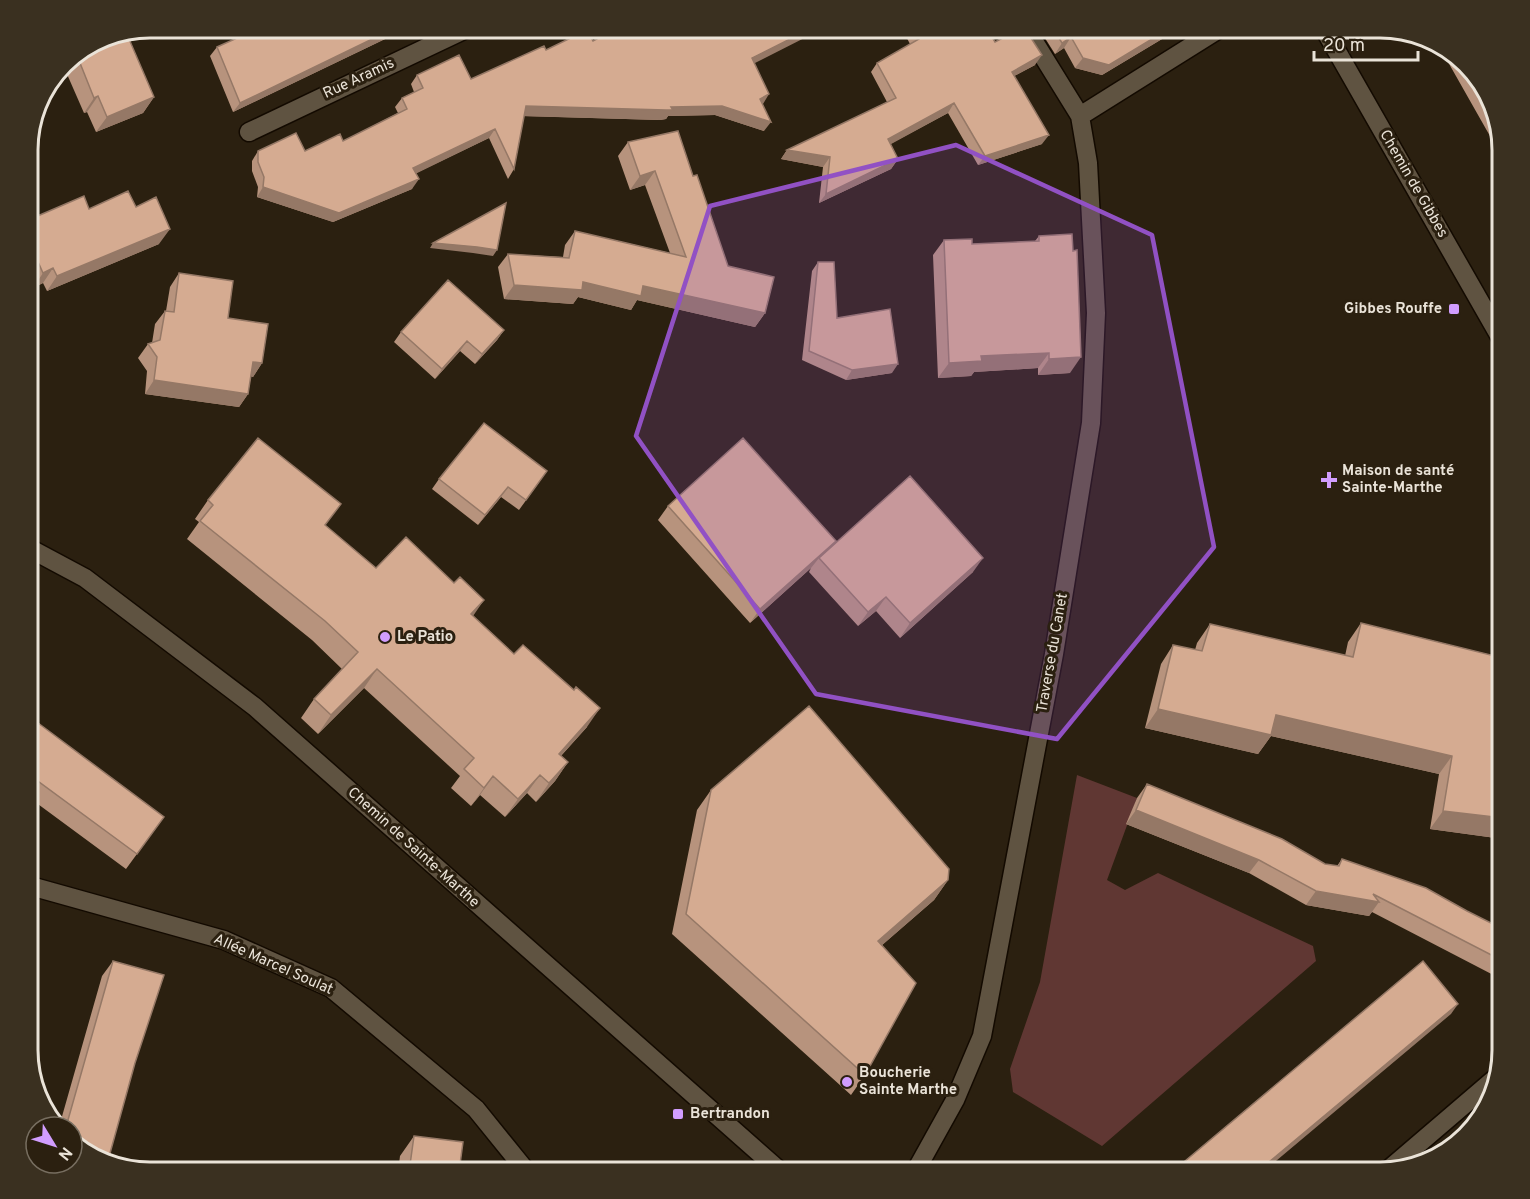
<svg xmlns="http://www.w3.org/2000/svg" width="1530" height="1199" viewBox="0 0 1530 1199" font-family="Overpass,sans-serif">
	<rect width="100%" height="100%" fill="#2b2010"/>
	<path fill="#603733" d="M1077,775l60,23 -30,82 18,10 33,-17 155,73 3,15 -214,185 -89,-54 -3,-23 30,-87z"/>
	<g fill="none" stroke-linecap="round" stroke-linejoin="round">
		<g stroke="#130a00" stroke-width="21">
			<path id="street" d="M1323,27l180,315
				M1080,116l142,-89
				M249,132l221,-105
				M27,148l2,-1
				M27,885l197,55 107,48 145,121 51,63
				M1388,1170l111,-95
				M915,1172l40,-72 27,-64 72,-382 37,-231 5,-110 -8,-150 -8,-47 -55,-89"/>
		</g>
		<g stroke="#130a00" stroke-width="21">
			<path id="secondary" d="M27,547l58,31 170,129 526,465"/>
		</g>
		<use href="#street" stroke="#5f5341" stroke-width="18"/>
		<use href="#secondary" stroke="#5f5341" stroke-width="18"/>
	</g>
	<path fill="#b7937d" d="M229,27h181l-177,85 -23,-56 7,-9 18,-8z
		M901,27h85l9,15 40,23 -21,11 28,68 -64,21 -30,-52 -58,31 8,15 -7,10 -72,34 4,-36 -42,-8 6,-9 100,-48 -16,-30 6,-9 33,-19z
		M1038,27h144l-80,48 -27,-7 -11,-20 -9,6z
		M103,36l51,61 -11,16 -47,19 -9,-20 -3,1 -21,-48 6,-7z
		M593,41l161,22 8,41 2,27 -49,-16 -47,1 -2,3 -6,1 -136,-4 -10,53 -6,10 -19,-41 -73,35 -4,16 -79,33 -76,-25 1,-10 -6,-16v-10l6,-10h47l38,-10 55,-28 -3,-6 7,-9 12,-6 -3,-8 6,-9 54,4 75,-29z
		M1454,53l7,4 29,39 13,54v9l-55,-97z
		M628,142l65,34 35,90 37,47 -10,14 -118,-27 -6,10 -53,-13 -5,7 -69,-5 -6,-32 10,-13 55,3 2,-12 10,-14 95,22 -25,-68 -15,5 -12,-34z
		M136,207l23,37 -112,47 -4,-8 -10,5 -6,-13v-50l6,-7 56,-9z
		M1039,236l31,137 -32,2v-7l-64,4 -3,4 -33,2 -5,-123 11,-15 28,4 63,-3z
		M818,262l19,56 55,55 -46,7 -44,-20 10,-89z
		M179,273l49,45 34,45 -9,14 -2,-1 -3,18 -9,13 -94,-13 2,-23 -9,-13 10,-14 4,-1 3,-19 10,-13h1l4,-24z
		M504,330l-7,10 -22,24 -15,-13 -25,28 -41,-37 7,-10z
		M439,479l101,2 -21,29 -18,-13 -23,28 -46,-36z
		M208,500l118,26 50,42 97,48 114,111 -26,29 7,6 -13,19 -19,21 -9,-9 -22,24 -25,-22 -9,11 -20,-18 9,-12 -96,-88 -46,46 -17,-16 13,-19 28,-30 -30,-29 -125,-101 12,-17 -4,-3z
		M668,506l168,35 -3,4 140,27 -73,66 -24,-27 -18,15 -49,-54 2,-4 -61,55 -92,-103z
		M1361,623l142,35v181l-73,-10 9,-55 -168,-38 -13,18 -113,-26 16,-64 12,-19 22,5 2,-7 13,-19 135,32 3,-14z
		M27,721l137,96 -38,52 -99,-73z
		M1147,784l178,80 12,2 5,-7 125,52 36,18v51l-131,-68 -3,4 -63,-11 -57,-32 -123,-49 11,-26z
		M711,790l237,90 -14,20 -52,45 -17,130 -14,20 -179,-161 25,-124z
		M113,961l-41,166h-13l43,-151z
		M414,1136l45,36h-61l2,-16z"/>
	<path fill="#957866" d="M397,27h13l-177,85 7,-9z
		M814,27h12l-81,41 7,-10z
		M1172,27h10l-80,48 -27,-7 8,-10z
		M1071,37l-7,11 -9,6 7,-11z
		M1042,55l-7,10 -30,16 7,-9z
		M769,94l-6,10 -10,5 7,-10z
		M98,96l-11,16 -3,1 10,-15z
		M154,97l-11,16 -47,19 11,-15z
		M954,103l-6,10 -66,36 6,-10z
		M526,106l145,1 51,-1 49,16 -7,9 -49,-16 -47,1 -2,3 -6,1 -141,-4z
		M495,129l-6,9 -82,40 6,-10z
		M1049,135l-7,9 -64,21 7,-9z
		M787,150l43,7 -7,10 -42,-8z
		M898,159l-7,10 -72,34 7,-9z
		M655,171l-10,14 -15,5 10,-14z
		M419,179l-7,10 -79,33 -76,-25 6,-10z
		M170,229l-11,15 -112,47 10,-15z
		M433,243l44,4 20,3 -4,6 -20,-3 -43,-5z
		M53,268l-10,15 -10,5 10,-15z
		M583,282l60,4 122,27 -10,14 -118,-27 -6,10 -53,-13 -5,7 -69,-5 10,-14z
		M504,330l-7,10 -22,24 7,-10z
		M467,341l-7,10 -25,28 7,-10z
		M1049,353l-11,15 -64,4 -3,4 -33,2 11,-15 32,-7z
		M1081,357l-11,16 -32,2 11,-16z
		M253,362l9,1 -9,14 -9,-2z
		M898,364l-6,9 -46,7 6,-10z
		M154,380l94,14 -9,13 -94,-13z
		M508,487l-7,10 -23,28 7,-10z
		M836,541l-10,15 -7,2 -8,10 -61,55 10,-14z
		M983,558l-10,14 -73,66 10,-15z
		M886,597l-10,14 -18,15 10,-14z
		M484,600l-13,19v-5z
		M377,669l-13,19 -46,46 13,-19z
		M600,708l-13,19 -41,45 13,-18z
		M1158,709l118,6 176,41 -13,18 -168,-38 -13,18 -113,-26z
		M568,762l-13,19 -19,21 13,-19z
		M540,775l-13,18 -22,24 13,-18z
		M493,776l-13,19 -9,11 13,-18z
		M1136,810l123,50 -10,13 -123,-49z
		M1443,811l60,7v21l-73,-10z
		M948,880l-14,20 -69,60 13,-19z
		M1316,891l63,11 -10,14 -63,-11z
		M1458,1004l-7,10 -188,158h-6z"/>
	<path fill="#d5ab91" stroke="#957866" stroke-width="1.5" d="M240,27h157l-157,76 -23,-56 27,-12z
		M619,27h195l-62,31 17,36 -9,5 11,23 -49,-16 -51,1 2,3h-7l-140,-4 -12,63 -19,-40 -82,39 6,11 -80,34 -76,-26 1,-10 -6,-15v-11l38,-18 9,18 35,-17 3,7 64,-32 -5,-11 21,-10 -6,-13 42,-20 12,24 73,-33 2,4 41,-20 6,11z
		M912,27h74l9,15 29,-15 18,28 -30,17 37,63 -64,21 -31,-53 -66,36 10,20 -72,35 4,-37 -43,-7 109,-52 -19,-35 42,-24z
		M1052,27h120l-63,38 -26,-7 -12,-21 -9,6z
		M126,32l28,65 -47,20 -9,-21 -4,2 -18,-45 27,-17z
		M678,131l15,45 4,-1 31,91 46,11 -9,36 -122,-27 -2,10 -58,-14 -1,8 -68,-5 -6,-31 61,4 6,-27 111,26 -31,-86 -15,5 -12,-34z
		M128,191l8,16 20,-10 14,32 -113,47 -4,-8 -10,5 -16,-36v-6l10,-4 -4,-9 51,-22 5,13z
		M506,203l-9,47 -20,-3 -44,-4z
		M1072,234l1,17 4,-1 4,107 -32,2v-6l-68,3 1,5 -33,2 -5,-123 28,-1v5l67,-3v-5z
		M818,262h16l3,56 53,-9 8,55 -46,6 -43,-19z
		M179,273l54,8 -5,37 40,6 -6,39 -9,-1 -5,32 -94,-14 3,-23 -9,-13 12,-4 5,-29 9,1z
		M448,280l56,50 -22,24 -15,-13 -25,28 -41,-37z
		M484,423l63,48 -21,29 -18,-13 -23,28 -46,-36z
		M258,438l83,66 -16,21 51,43 30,-31 48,46 6,-6 24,23 -13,14 43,40 9,-9 51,45 2,-3 24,21 -41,46 9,8 -19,21 -9,-8 -22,24 -25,-23 -9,12 -20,-19 10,-11 -97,-89 -46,46 -17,-16 44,-47 -33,-31 -125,-100 13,-16 -5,-5z
		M743,438l93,103 -76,68 -92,-103z
		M910,476l73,82 -73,65 -24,-26 -18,15 -49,-54z
		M1361,623l142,35v160l-60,-7 9,-55 -176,-41 -5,20 -113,-26 15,-64 29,6 8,-27 143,33z
		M809,706l140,163 -1,11 -70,61 38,42 -51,92 -179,-161 25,-124z
		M30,717l134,100 -27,37 -110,-81v-52z
		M1147,784l135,55 43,25 14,2 3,-7 84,29 41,23 36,18v32l-130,-67 6,8 -63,-11 -57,-31 -123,-50z
		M113,961l51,14 -29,88 -28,101 -35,-21v-16h-6z
		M1423,961l35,43 -201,168h-85z
		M414,1136l49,6 -4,30h-50z"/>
	<path fill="#9151c4" fill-opacity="0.2" stroke="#9151c4" stroke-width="4.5" stroke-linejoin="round" d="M956,145l196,90 62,312 -157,192 -241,-45 -180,-258 74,-230z"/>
	<g fill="#d19dfe" stroke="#2b2010" stroke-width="2">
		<rect x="1448" y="303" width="12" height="12" rx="3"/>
		<path d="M1326 471h6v6h6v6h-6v6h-6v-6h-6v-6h6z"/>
		<circle cx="385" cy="637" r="6"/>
		<circle cx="847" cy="1082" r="6"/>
		<rect x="672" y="1108" width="12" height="12" rx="3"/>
	</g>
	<g text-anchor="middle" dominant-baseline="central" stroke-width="6" stroke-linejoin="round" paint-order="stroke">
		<g font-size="15" fill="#eae3d8" stroke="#2b2010">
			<text transform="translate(359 79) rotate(-25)">Rue Aramis</text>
			<text transform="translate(1413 184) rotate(60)">Chemin de Gibbes</text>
			<text transform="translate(1053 653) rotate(-80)">Traverse du Canet</text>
			<text transform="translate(413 848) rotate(42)">Chemin de Sainte-Marthe</text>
			<text transform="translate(273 965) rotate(24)">Allée Marcel Soulat</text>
		</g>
		<g font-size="15" font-weight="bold" fill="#eae3d8" stroke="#2b2010" text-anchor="start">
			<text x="1442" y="309" text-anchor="end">Gibbes Rouffe</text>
			<text x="1342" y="471">Maison de santé<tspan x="1342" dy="17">Sainte-Marthe</tspan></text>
			<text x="397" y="637">Le Patio</text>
			<text x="859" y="1073">Boucherie<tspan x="859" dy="17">Sainte Marthe</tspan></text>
			<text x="690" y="1114">Bertrandon</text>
		</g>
	</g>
	<path d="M0 0H1530V1199H0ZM150 38H1380A112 112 0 0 1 1492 150V1050A112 112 0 0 1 1380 1162H150A112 112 0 0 1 38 1050V150A112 112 0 0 1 150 38Z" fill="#3a3020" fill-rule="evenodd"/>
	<path fill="none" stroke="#eae3d8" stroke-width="3" d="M150 38H1380A112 112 0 0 1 1492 150V1050A112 112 0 0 1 1380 1162H150A112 112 0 0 1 38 1050V150A112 112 0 0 1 150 38Z"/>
	<g transform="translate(54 1145) rotate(128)"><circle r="28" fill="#2b2010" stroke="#776e60" stroke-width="1.5"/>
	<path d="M0-4.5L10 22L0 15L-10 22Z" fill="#d19dfe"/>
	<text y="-9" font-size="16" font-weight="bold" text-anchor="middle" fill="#eae3d8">N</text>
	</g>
	<path d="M1314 51v9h104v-9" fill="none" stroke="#eae3d8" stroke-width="3"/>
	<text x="1323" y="51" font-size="18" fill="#eae3d8" stroke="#2b2010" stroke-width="4.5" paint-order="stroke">20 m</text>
</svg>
